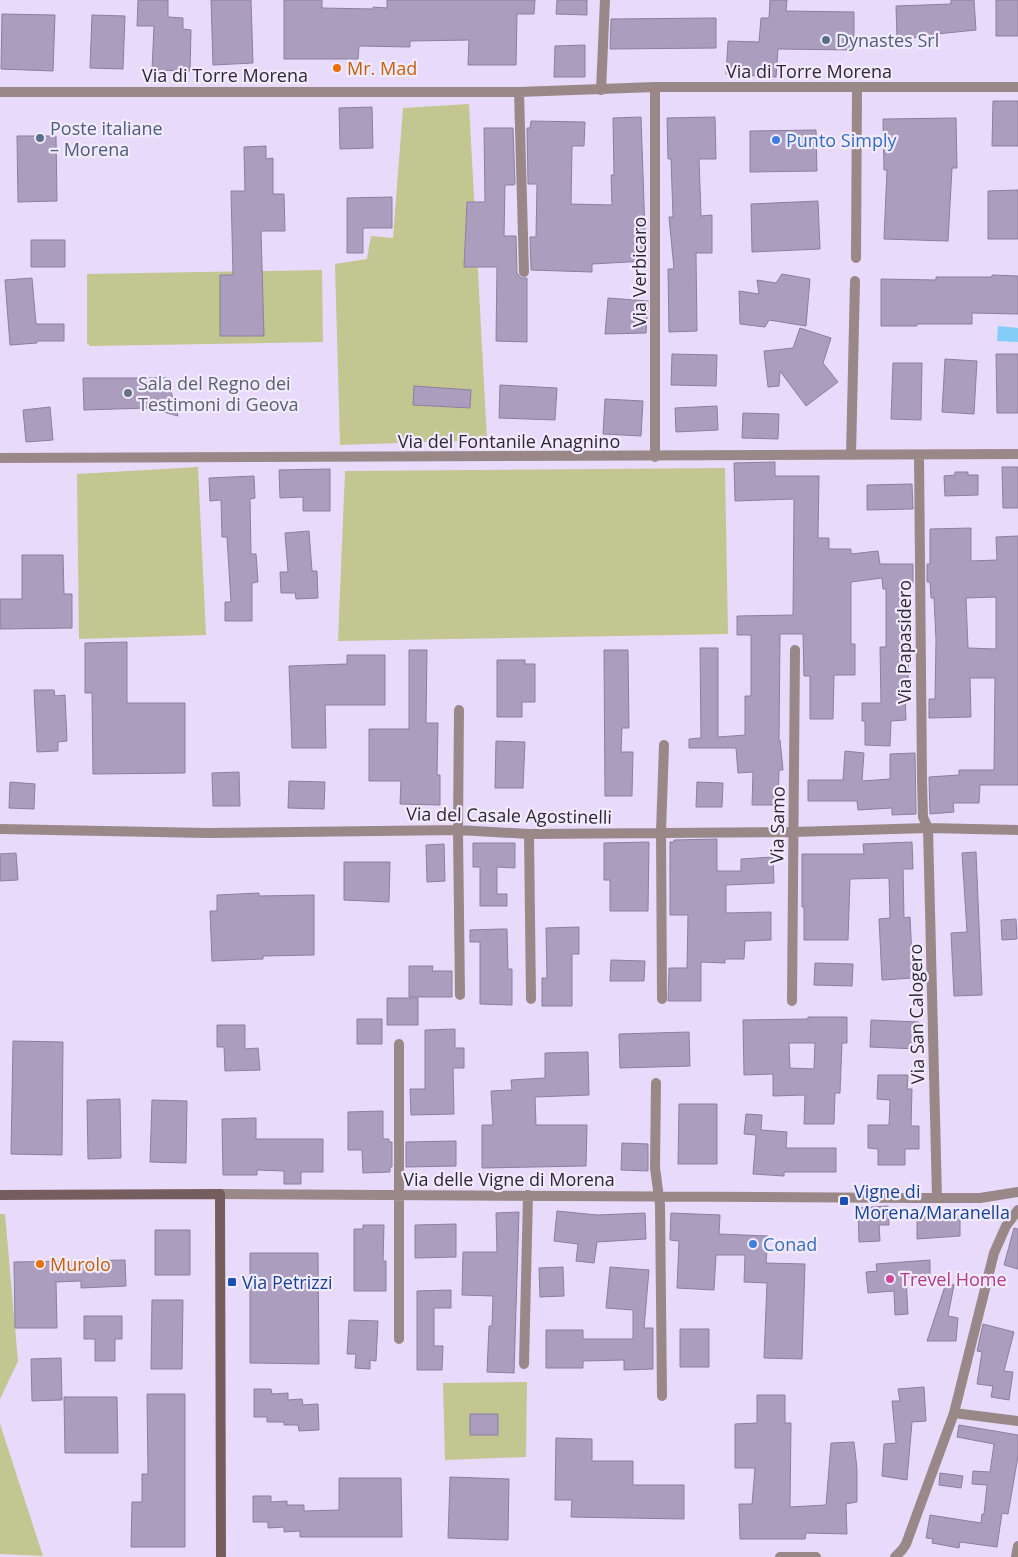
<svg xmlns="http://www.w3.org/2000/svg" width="1018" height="1557" viewBox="0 0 1018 1557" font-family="'Open Sans',sans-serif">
	<rect width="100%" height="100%" fill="#e8dafb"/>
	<path fill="#c2c690" d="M469,104l18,336 -147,5 -5,-181 32,-5 4,-23 22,2 10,-130z
		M322,270l1,72 -234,4v-2h-2v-70z
		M198,467l8,168 -127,4 -2,-165z
		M725,468l3,166 -390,7 7,-170z
		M0,1214h5l13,147 -18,38z
		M527,1382l-1,75 -81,3 -2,-77z
		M0,1424l43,132 -43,-2z"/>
	<path fill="#84cdf8" d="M998,326l20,2v14l-21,-1z"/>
	<path fill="#ab9dbd" stroke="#8c7f9e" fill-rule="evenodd" d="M138,0h30v17l15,1v11l8,1 -1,41 -38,-1 2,-44h-17z
		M211,0h40l2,63 -40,2z
		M284,0h38v8l51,1v-2l14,1v-8h148l-1,14h-17l-1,51h-48l1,-25 -59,1v6l-51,-1 -1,13h-74z
		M557,0h30v15l-31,-1z
		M770,0h17l-1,11 68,1v38l-76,-1 -2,28 -50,-3 2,-33 31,1 2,-24h8z
		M951,0h23l2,30 -39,4v3l-40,1 -1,-32 55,-2z
		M996,0h22v36h-22z
		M2,14l53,1 -2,56 -52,-2z
		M92,15l33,1 -2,53 -33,-1z
		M716,18v30l-106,1 1,-30z
		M585,45v32h-31l1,-31z
		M993,101h25v45h-26z
		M372,107l1,41 -33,1 -1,-41z
		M641,117l5,144 -54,3v8l-61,-2 -1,-33h6l1,-53h-9l-1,-56h3l1,-7 54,1 -1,24h-12l-1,58 41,1 -1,-30h3l-1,-57z
		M715,117l1,42h-17l2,57 11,-1v38h-16l1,78 -28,1 -1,-63h6l-5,-52h4l-2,-58h-3l-1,-41z
		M956,118l1,50h-5l-4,73 -64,-2 3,-69h-3l-1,-51z
		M484,128h29l2,56 -1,1h-9l-1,51h12l1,37 4,5h6v64l-31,-1 1,-74h-33l3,-65h18z
		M816,130l1,41 -67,1v-41z
		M17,136h39l1,65 -39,1z
		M266,146v13l7,-1v36h11l1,37h-24l3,105h-44v-61h13l-2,-84h14l-1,-44z
		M1018,190v49h-30v-48z
		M392,197v31h-29v25h-16v-55z
		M818,201l2,48 -68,3 -1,-48z
		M31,240h34v27h-34z
		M782,274l28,5 -4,47 -37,-6 -4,7 -25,-3 -1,-33 20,3 -2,-14 19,3z
		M992,275l26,1v38l-46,-1v11h-55v2h-36v-47l55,1v-3h56z
		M32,278l4,46h28v17h-27v2l-27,2 -5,-65z
		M608,298l40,3 -2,32 -41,1z
		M800,328l31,10 -8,25 15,19 -32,24 -26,-35 -1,15 -11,1 -4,-36 29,-3z
		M672,354l45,1 -1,31 -45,-1z
		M996,354h22v59h-21z
		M945,359l32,2 -3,53 -32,-2z
		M893,363h29l-1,57 -30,-1z
		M83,378h84l11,38 -29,-8 -65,2z
		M500,385l57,3 -2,32 -56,-2z
		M414,386l57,4 -1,18 -57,-3z
		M605,399l38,2 -2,35 -38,-2z
		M717,406l1,24 -42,2 -1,-24z
		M50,407l3,33 -27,2 -3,-32z
		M743,413l36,1 -1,25 -36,-1z
		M775,462v14h44l-1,62h11v11h22v5l27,-3 2,13h33v19h-10v28h6l-1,84h-3l1,25 -15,1 -1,25 -25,-1v-24h-3v-18h19l-1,-56h6v-58h-3l-1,-11 -31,4v62h4v31h-21l-1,44h-23v-43h-6l-1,-42h-23l-1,107 1,-1 3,30h-4l-1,35h-26l1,-33 -15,1 -2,-25h-47v-9l12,-1 -1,-90h18v89l27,-2v-39h6v-61h-14v-19l56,-1 1,-116 -59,2 -1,-38z
		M1002,467h16v41h-15z
		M330,469v42h-27v-14l-23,1 -1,-28z
		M955,472h13v3h10v20l-33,1 -1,-20 11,-1z
		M254,476l1,22 -5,1 1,55h5l2,28 -6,1v38h-27v-19h6l-4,-65h-5l-1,-37 -11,1 -1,-23z
		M912,484l1,25 -46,1v-25z
		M971,528v33l26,-1 -1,-23 22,-1v249h-38l-1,18h-26l1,9 -24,2 -1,-37 30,-2v-5h35l1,-92h-25l1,39 -42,1v-19h6l1,-59 -2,-42h-3l-1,-16h-3v-18h3v-35zM996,597v52l-28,-1 -2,-50z
		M309,531l3,40h5l1,27 -22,1 -1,-6h-14l-1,-21h8l-3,-39z
		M22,555h41l1,39h8v34l-72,1v-30h22z
		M127,642v61h58v70l-92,1 -1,-81h-7v-50z
		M409,650h18l-1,73h12l-1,52h3v30l-40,-1 1,-23h-32v-52h40z
		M604,650h24l1,78h-7l-1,24h12l-1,44h-27z
		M347,655h38v50h-60l1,43h-34l-3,-82 58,-2z
		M497,660h28v4h10v38h-13v15h-25z
		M34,690h20l1,6 10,-1 2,46 -9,1v9l-21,1z
		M496,741l29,1 -2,46h-28z
		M845,751l19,2 -2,28 28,-2v-25l25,-1 1,61 -24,1v-7l-34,2 -1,-9h-49v-21h35z
		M239,772l1,34h-27l-1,-33z
		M289,781l36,1 -1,27 -36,-1z
		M10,782l25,2 -1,25 -25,-1z
		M697,782l26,1 -1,24h-26z
		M717,839v32h24v-12l32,-2 1,26 -48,2v28l45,-1v28l-26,1 -1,18h-19v4l-24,-1v39h-33l1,-33h18l1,-53h-18v-73h4v-2z
		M649,842l-1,69h-38v-31h-6v-37z
		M912,842l1,27h-10l1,49 6,-1 3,61 -31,2 -3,-61 11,-1 -1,-40 -39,1 -2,61h-44v-33h-2v-53h62l-1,-10z
		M473,843h42v25l-18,-1v27h10v12h-27v-39h-7z
		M444,844l1,37 -18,1 -1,-37z
		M976,852l6,143 -28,1 -3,-63 16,-1 -5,-79z
		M16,853l2,27 -18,1v-27z
		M344,862h46l-1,40 -45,-2z
		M259,893v3l55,-1v60l-51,1v3l-51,2 -2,-50h7v-16z
		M1016,919l1,20 -15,1 -1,-20z
		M579,927v27h-7v52h-30v-28h5l-1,-50z
		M501,929h6l1,40h4v36l-32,-1v-62h-10v-12z
		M611,960l34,1 -1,20h-34z
		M815,963l38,1 -1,22 -38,-1z
		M409,966h24l-1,5h20v26h-43z
		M387,998h31v27h-31z
		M808,1017h39v26h-5l-2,50h-5l-1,31h-30l1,-29 -32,1v-22l-29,1 -1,-55 65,-1zM789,1043h26l-1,26 -24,-1z
		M357,1019h25v25h-25z
		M871,1020l48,2 -1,27 -48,-2z
		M217,1025h28v24l13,-1 2,22 -35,1 -1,-24h-7z
		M455,1029v19h9v20h-11l1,46 -43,1 -1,-26h15v-59z
		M689,1032l1,34 -70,2 -1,-34z
		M13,1041l50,1 -1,113 -51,-1z
		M588,1052l1,43 -54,2 1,28h51l-1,41 -104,2v-43h11l-2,-34 21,-1 -1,-10 34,-2v-25z
		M878,1075h30l-1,14h5l-1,37h8v23h-14v16h-27v-16l-10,-1v-23h21l1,-25 -13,-1z
		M120,1099l1,59 -33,1 -1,-59z
		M152,1100l35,1 -1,62 -36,-1z
		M679,1104h38v60h-39z
		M383,1111v28h6v3h3v25h-2v5l-27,1 -1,-23h-14v-38z
		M746,1114l16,1 -1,15 26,2 -1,16h50v24h-52v4l-31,-2 3,-39 -12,-1z
		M256,1118v21h67v33h-22v12h-17v-13l-27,-1v5h-34l-1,-56z
		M456,1141v25l-50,1v-25z
		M622,1143l26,1v27l-27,-1z
		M888,1206l1,19h-10l1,16 -21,1 -1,-34z
		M557,1211l40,4 48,-2 1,26 -49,3 -3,21 -18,-2 2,-17 -24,-3z
		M519,1212l-5,161 -27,-1 2,-46h3l1,-30 -31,-1 1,-43h34l-1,-39z
		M671,1213l49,2 -1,19 49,2 -2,27 39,1 -3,95 -38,-1 3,-75 -23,-1 1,-27h-29l-2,35 -37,-2 2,-47 -9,-1z
		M960,1216v20l-43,3v-22z
		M456,1224v33l-41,1v-33z
		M363,1225h21l-1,36h3v30h-32v-62h9z
		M1014,1228l4,1v40l-14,-4z
		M155,1230h35v45h-35z
		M250,1253h68l1,111 -69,-1z
		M125,1260l1,26 -45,2v-7l-25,1 1,46h-42l-1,-66z
		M930,1260v17h-24l2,37 -13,1 -1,-24 -26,2 -2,-21 11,-1 -1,-7z
		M563,1267l1,29 -24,1 -1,-29z
		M610,1267l39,3 -5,58h9v41l-29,1v-10l-41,1v7h-37v-38h37v9h50v-29l-27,-2z
		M946,1283l8,2 -6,31 10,2 -2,23h-29z
		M451,1290v18h-17v38h9l-1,24h-25v-79z
		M152,1300h31l-1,69h-31z
		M84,1316h38v23h-7v22h-20v-22h-11z
		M349,1320l29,1 -2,40 -6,-1v9l-15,-1 1,-14h-9z
		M983,1324l31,8 -10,39 9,1 -4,28 -18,-3 2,-11 -16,-2 5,-32 -5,-1z
		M680,1329h29v38h-29z
		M61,1358l1,42 -30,1 -1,-42z
		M924,1387l2,34 -14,1 -5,58 -25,-4 2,-32 12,-1 -4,-42h8l-2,-12z
		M254,1389h17l1,5 16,-1v7l14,-1 1,6 15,-1 1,26 -20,1 -1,-6h-14v-3h-17v-5h-13z
		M147,1394h38v153h-54l1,-45h10v-28h6z
		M757,1395h28v28h6l-1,84 36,-2 5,-62 23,-1 3,27v33l-11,2 1,30 -41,-1 -1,6h-65l-1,-35h13l3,-36h-20v-44l22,-1z
		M64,1397h53l1,56h-53z
		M470,1414h28v21h-28z
		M959,1425l59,10v21l-10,58 -6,-1 -5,34 -37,-5 -1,6 -27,-5 1,-4 -7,-1 4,-23 51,8 1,-9h2l3,-29 -15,-1 1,-13 17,1 4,-28 -37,-7z
		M556,1438l36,1v22h41v24h51v34l-113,-2 1,-17h-17z
		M940,1473l23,3 -2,12 -22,-3z
		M450,1477l59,2 -1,61 -60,-2z
		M339,1478h62l1,59h-102v-6l-16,1v-5l-16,1v-6h-15v-26h18v6l16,-1v4h17v6l35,-1z"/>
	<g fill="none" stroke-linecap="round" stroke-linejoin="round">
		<path stroke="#9a8888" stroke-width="10" d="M655,87v370
			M601,90l4,-90
			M0,92h519l136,-5h363
			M519,92l5,180
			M856,258l1,-171
			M851,455l4,-174
			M919,455l3,325 1,37 5,11 9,370
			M0,458l1018,-4
			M459,710l-1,120 2,165
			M0,829l208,4 250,-3 71,4 264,-2 135,-4 90,2
			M529,834l2,165
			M662,999l-1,-167 3,-87
			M792,1001l3,-351
			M656,1083l-1,85 5,37 2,191
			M220,1194l698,4h62l38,-6
			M399,1339v-295
			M524,1364l4,-169
			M954,1413l64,8
			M780,1557h36
			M895,1557l7,-7 4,-6 48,-131 40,-160 12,-27 12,-16
			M1016,1557l2,-11"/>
		<path stroke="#775e5e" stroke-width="10" d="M0,1195l220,-1 1,363"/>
	</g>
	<g fill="#5c6f8a" stroke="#f2eafe" stroke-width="2">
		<circle cx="826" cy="40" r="5"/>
		<circle cx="40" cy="138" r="5"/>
	</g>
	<g fill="#e8710a" stroke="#f2eafe" stroke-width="2">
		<circle cx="337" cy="68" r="5"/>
		<circle cx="40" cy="1264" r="5"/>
	</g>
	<g fill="#3f7fe0" stroke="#f2eafe" stroke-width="2">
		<circle cx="776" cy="140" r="5"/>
		<circle cx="753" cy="1244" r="5"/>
	</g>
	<circle fill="#6b7280" stroke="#f2eafe" stroke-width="2" cx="128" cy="393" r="5"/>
	<g fill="#1a4fb4" stroke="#f2eafe" stroke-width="2">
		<rect x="839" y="1196" width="10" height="10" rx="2.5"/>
		<rect x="227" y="1277" width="10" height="10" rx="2.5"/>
	</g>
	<circle fill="#d1479c" stroke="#f2eafe" stroke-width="2" cx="890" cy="1279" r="5"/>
	<g text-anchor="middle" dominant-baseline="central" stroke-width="4.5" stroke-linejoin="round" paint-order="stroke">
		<g font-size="18" fill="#4e5e75" stroke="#f2eafe" text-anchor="start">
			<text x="836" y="40">Dynastes Srl</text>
			<text x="50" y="128">Poste italiane<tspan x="50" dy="21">– Morena</tspan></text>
		</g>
		<g font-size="18" fill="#c56008" stroke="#f2eafe" text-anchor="start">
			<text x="347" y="68">Mr. Mad</text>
			<text x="50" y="1264">Murolo</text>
		</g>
		<g font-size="18" fill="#2e2835" stroke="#f2eafe">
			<text x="809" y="71">Via di Torre Morena</text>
			<text x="225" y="75">Via di Torre Morena</text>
			<text transform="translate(639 272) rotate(-90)">Via Verbicaro</text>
			<text x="509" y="441">Via del Fontanile Anagnino</text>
			<text transform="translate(904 642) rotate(-90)">Via Papasidero</text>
			<text transform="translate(509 815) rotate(1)">Via del Casale Agostinelli</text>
			<text transform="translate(777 825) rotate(-89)">Via Samo</text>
			<text transform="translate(916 1014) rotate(-91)">Via San Calogero</text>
			<text x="509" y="1179">Via delle Vigne di Morena</text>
		</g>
		<g font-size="18" fill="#366cbe" stroke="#f2eafe" text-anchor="start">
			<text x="786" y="140">Punto Simply</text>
			<text x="763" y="1244">Conad</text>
		</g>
		<g font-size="18" fill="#5b616d" stroke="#f2eafe" text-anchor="start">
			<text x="138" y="383">Sala del Regno dei<tspan x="138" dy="21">Testimoni di Geova</tspan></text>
		</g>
		<g font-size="18" fill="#164399" stroke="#f2eafe" text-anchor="start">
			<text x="854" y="1191">Vigne di<tspan x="854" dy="21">Morena/Maranella</tspan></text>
			<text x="242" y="1282">Via Petrizzi</text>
		</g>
		<g font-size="18" fill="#b23c85" stroke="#f2eafe" text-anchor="start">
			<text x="900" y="1279">Trevel Home</text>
		</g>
	</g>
</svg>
